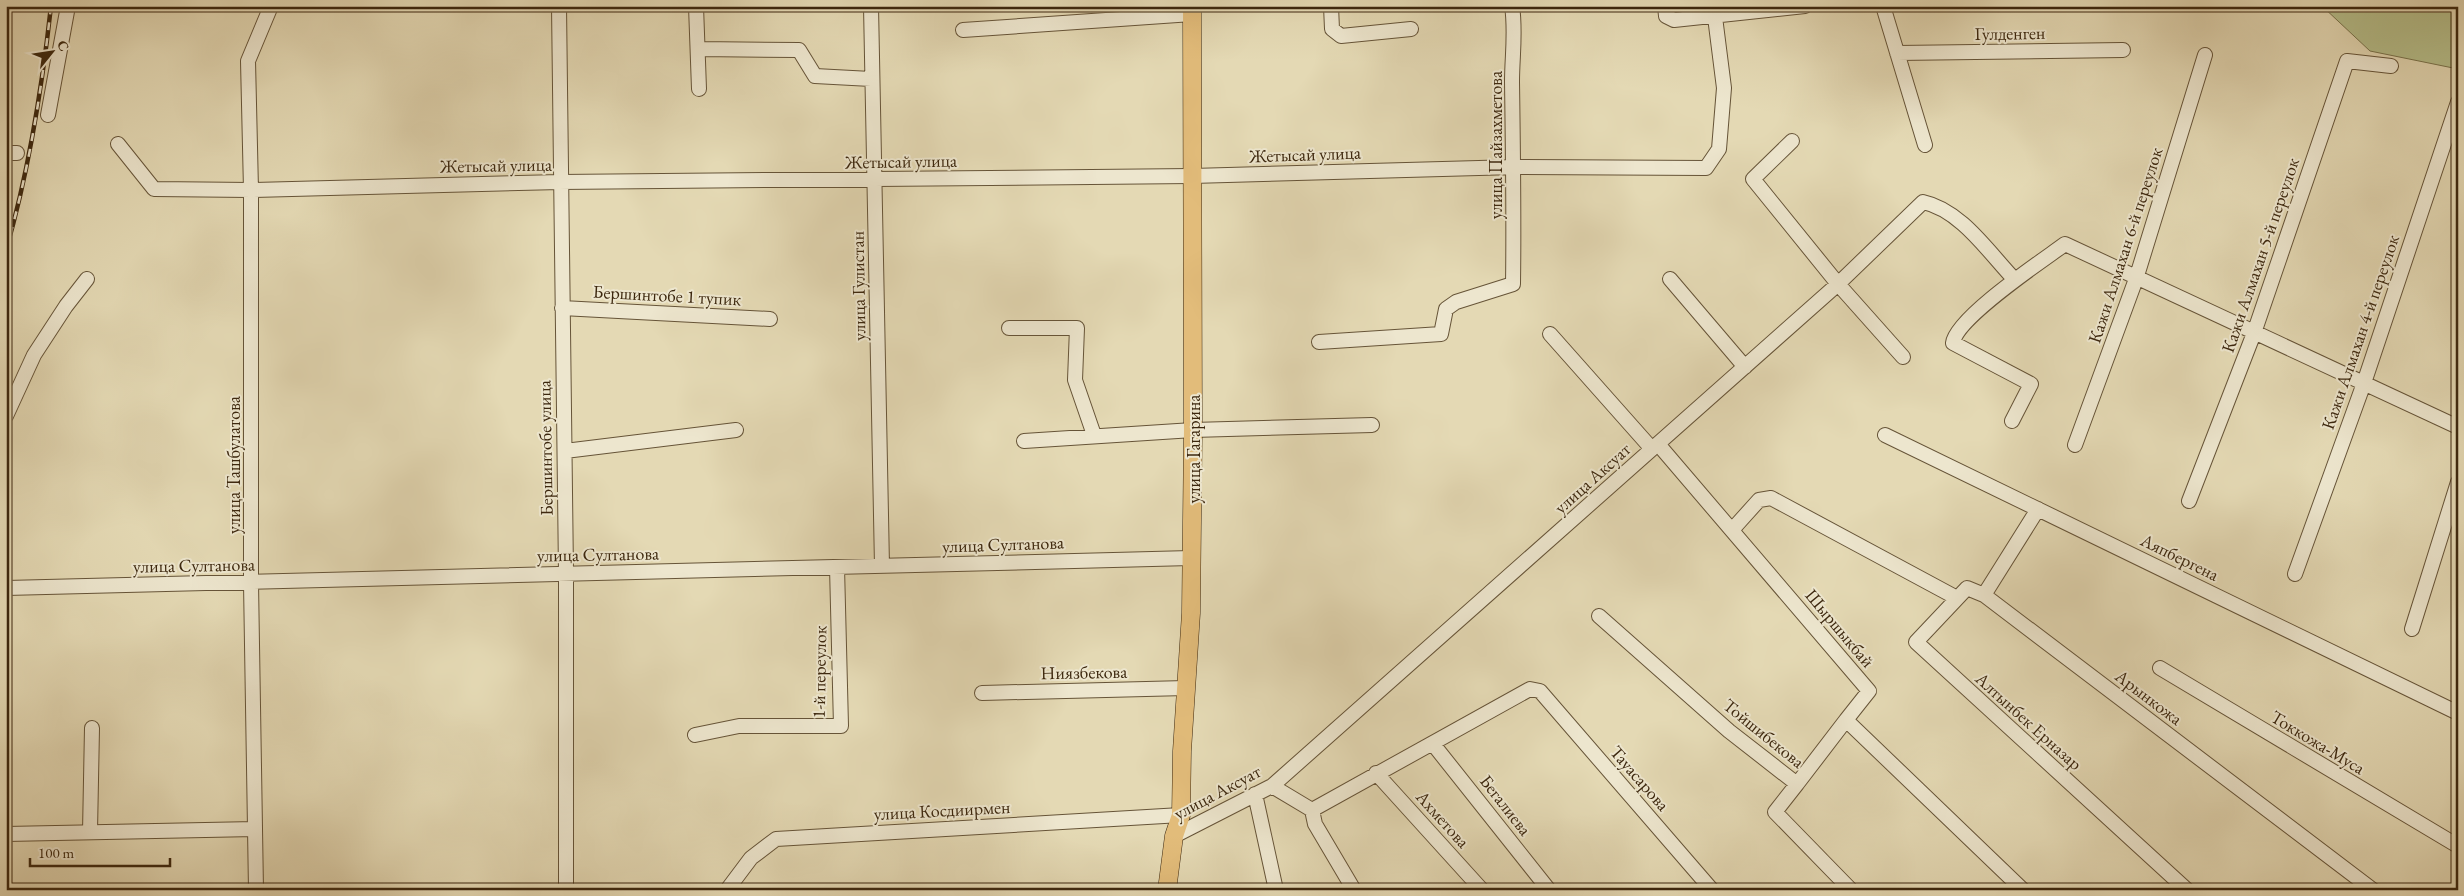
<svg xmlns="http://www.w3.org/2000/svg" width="2464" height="896" viewBox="0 0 2464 896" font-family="'EB Garamond',serif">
	<rect width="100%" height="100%" fill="#e4d9b4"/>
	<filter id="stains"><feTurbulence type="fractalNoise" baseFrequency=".004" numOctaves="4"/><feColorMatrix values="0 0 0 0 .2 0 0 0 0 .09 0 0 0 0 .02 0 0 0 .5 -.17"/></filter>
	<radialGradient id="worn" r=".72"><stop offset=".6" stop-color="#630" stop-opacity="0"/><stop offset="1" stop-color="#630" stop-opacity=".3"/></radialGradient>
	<path fill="#b6bf8b" stroke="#79734c" d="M2322,6h136v63l-88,-18z"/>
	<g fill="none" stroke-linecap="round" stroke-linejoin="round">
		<g stroke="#665438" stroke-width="16">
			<path id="minor" d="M559,6l7,567v317
				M696,6l3,83
				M871,6l11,560
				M1331,6l1,23 9,7 70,-7
				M1665,6l1,10 8,4 131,-14
				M1883,6l42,139
				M963,30l229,-16
				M698,49l101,1 16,26 56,3
				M1897,53l226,-3
				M48,115l20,-109
				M1792,141l-39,38 85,105 65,73
				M118,144l36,45 97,1 309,-8 632,-6 323,-9 191,1 13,-19 5,-61 -9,-71
				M6,153h11
				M1670,279l75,88
				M562,308l208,11
				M1009,328h68l-2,52 19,55
				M1550,334l102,115
				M1319,342l122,-8 5,-25 10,-7 57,-18c1,-67 0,-135 -1,-202 0,-26 4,-50 0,-76
				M6,416l28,-61 32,-49 21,-27
				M2012,421l19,-37 -78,-41c3,-25 89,-82 112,-99l393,183
				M1885,435l573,278
				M1024,441l169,-11 179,-5
				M1658,444l211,247 -23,29 177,170
				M2075,445l61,-166 69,-224
				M565,451l171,-21
				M2189,501l65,-168 93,-272 44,5
				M2038,509l-54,86 389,295
				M1732,530l27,-30 12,-2 186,100
				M2295,574l69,-191 94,-281
				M6,588l1185,-30
				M1984,595l-17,-7 -51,54 271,248
				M1599,616l130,115 68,53 -22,28 76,78
				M2412,629l46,-147
				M2160,668l298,178
				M982,693l204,-5
				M695,735l44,-9h102l-4,-159
				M1433,744l116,146
				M1376,773l106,117
				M1797,784l49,-64
				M1272,786l40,24 3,14 39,66
				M1255,794l21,96
				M1312,810l218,-121 10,2 172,199
				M90,832l2,-104
				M6,834l249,-5
				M1174,836l98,-50 566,-502 85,-82c38,8 66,51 92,78
				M256,890l-5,-307v-393l-3,-129 23,-55
				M727,890l24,-32 25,-19 405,-24"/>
		</g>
		<g stroke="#3c270e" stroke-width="19">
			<path id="major" d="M1167,890l7,-54 7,-21 1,-64 9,-138 2,-183 -1,-424"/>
		</g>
		<use href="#minor" stroke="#ede6ce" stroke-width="14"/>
		<use href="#major" stroke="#e2bc7a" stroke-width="18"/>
		<g stroke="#3c270e" stroke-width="4.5">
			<path id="rail" d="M6,250c23,-79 36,-162 45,-244"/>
		</g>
		<use href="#rail" stroke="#ede6ce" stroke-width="2.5" stroke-dasharray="8" stroke-linecap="butt"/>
	</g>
	<g text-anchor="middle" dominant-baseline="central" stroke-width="4" stroke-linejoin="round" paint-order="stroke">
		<g font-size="18" fill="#3c270e" stroke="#ede6ce">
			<text transform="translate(2010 33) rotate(-1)">Гулденген</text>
			<text transform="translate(1495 145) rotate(-90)">улица Пайзахметова</text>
			<text transform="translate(1305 154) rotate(-2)">Жетысай улица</text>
			<text transform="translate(901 161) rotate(-1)">Жетысай улица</text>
			<text transform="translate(496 165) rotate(-1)">Жетысай улица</text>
			<text transform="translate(2125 245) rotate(-72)">Кажи Алмахан 6-й переулок</text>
			<text transform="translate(2260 255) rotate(-71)">Кажи Алмахан 5-й переулок</text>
			<text transform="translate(858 286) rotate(-91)">улица Гулистан</text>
			<text transform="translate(667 295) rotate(3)">Бершинтобе 1 тупик</text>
			<text transform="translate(2360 332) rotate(-71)">Кажи Алмахан 4-й переулок</text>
			<text transform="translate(545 448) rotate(-91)">Бершинтобе улица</text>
			<text transform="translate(1193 449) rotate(-90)">улица Гагарина</text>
			<text transform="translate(233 465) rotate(-90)">улица Ташбулатова</text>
			<text transform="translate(1592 478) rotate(-42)">улица Аксуат</text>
			<text transform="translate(1003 544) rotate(-2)">улица Султанова</text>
			<text transform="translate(598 554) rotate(-1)">улица Султанова</text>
			<text transform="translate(2180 557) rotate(26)">Аяпбергена</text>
			<text transform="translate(194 565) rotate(-1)">улица Султанова</text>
			<text transform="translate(1840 628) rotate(50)">Шыршыкбай</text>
			<text transform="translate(819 672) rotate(-89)">1-й переулок</text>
			<text transform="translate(1084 672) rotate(-1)">Ниязбекова</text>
			<text transform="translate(2149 697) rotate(37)">Арынкожа</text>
			<text transform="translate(2029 721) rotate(42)">Алтынбек Ерназар</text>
			<text transform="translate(1764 733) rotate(39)">Тойшибекова</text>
			<text transform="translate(2318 742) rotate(31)">Токкожа-Муса</text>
			<text transform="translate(1640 778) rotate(49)">Тауасарова</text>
			<text transform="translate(1217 792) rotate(-28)">улица Аксуат</text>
			<text transform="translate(1506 805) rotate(52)">Бегалиева</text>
			<text transform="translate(942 810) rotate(-3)">улица Косдиирмен</text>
			<text transform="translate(1443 819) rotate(48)">Ахметова</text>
		</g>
	</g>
	<rect width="2464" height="896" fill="none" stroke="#e4d9b4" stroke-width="25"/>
	<rect x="8" y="8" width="2449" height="881" fill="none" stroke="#3c270e" stroke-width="2.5"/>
	<rect x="12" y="12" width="2439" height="871" fill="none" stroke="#3c270e"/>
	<g transform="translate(52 52) rotate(60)" stroke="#ede6ce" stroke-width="4" paint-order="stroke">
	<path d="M0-4L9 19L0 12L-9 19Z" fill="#3c270e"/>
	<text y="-8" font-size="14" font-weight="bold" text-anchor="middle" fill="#3c270e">С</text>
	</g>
	<path d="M30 858v8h140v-8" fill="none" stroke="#3c270e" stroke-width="2.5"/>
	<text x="38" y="858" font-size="15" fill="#3c270e" stroke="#ede6ce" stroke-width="4" paint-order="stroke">100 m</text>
	<rect width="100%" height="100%" filter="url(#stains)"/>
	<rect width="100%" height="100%" fill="url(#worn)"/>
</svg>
